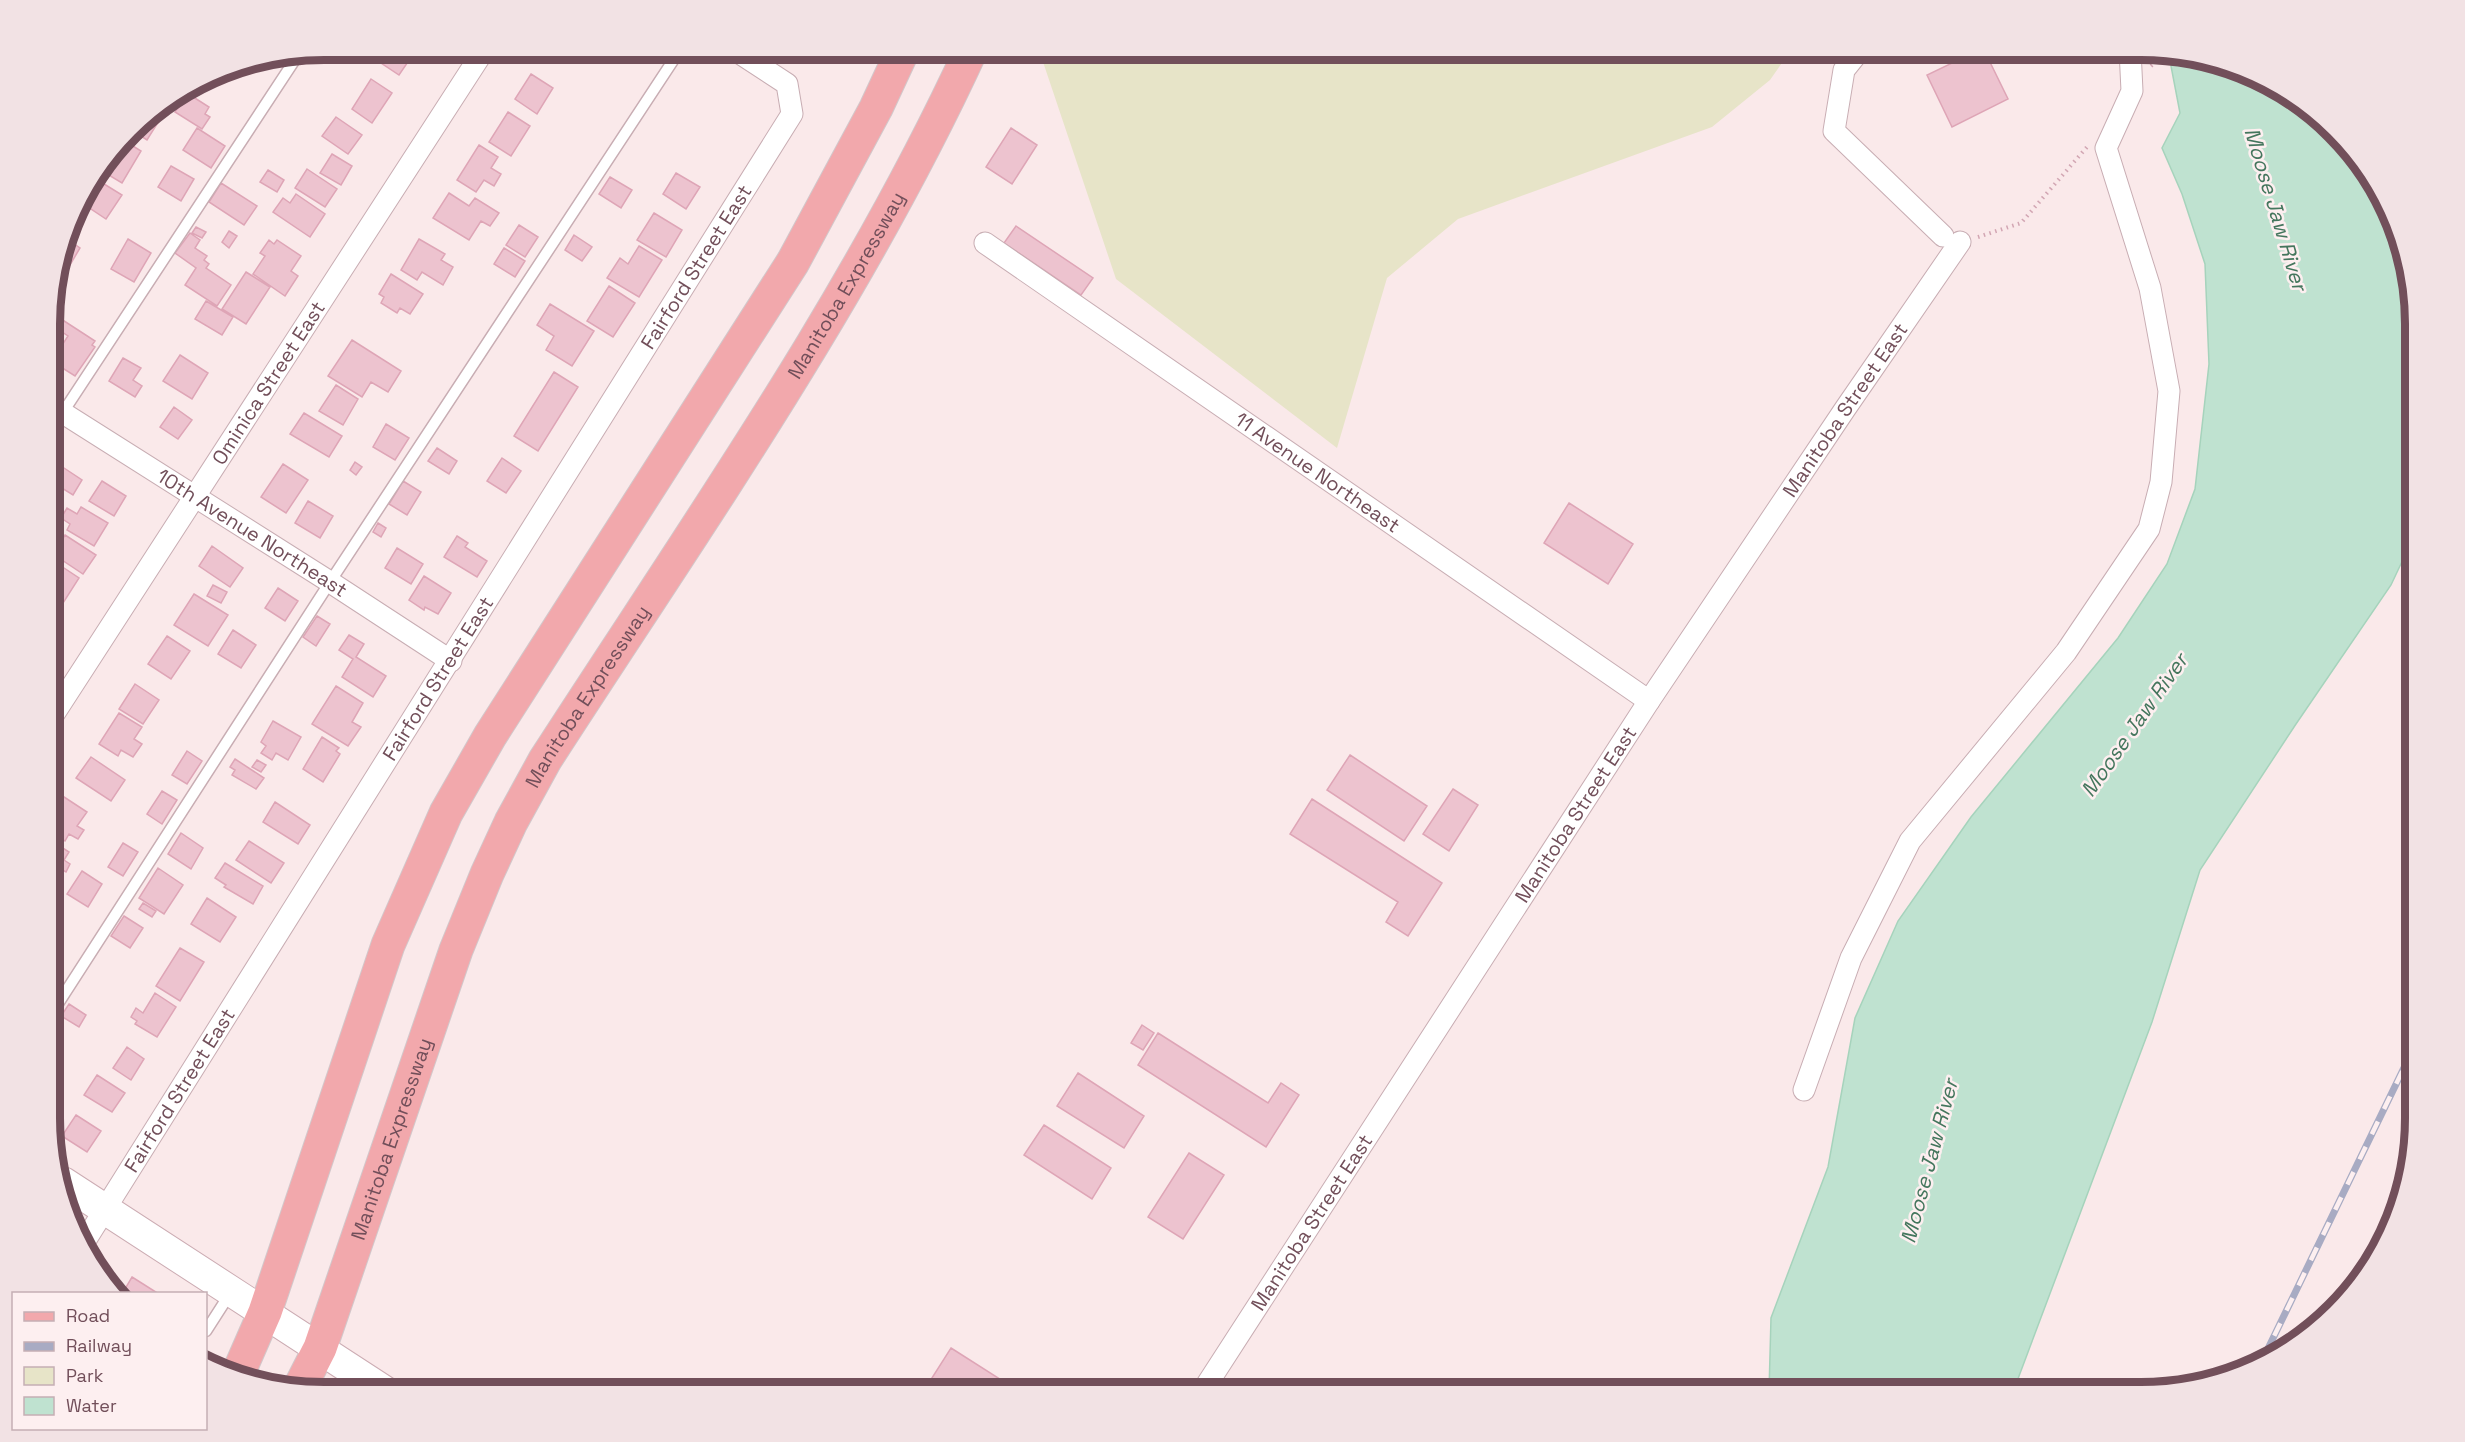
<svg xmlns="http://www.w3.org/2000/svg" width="2465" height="1442" viewBox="0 0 2465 1442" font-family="'Space Grotesk',sans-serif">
	<rect width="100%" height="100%" fill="#fae9ea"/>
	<path fill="#e7e4c8" d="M1039,50h752l-21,30 -58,47 -254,92 -71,59 -50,170 -221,-169z"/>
	<path fill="#bfe2d0" stroke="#a6d3bc" stroke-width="1.5" d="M2175,54l37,5 66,28 91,85 32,64 14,70v228l-24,51 -95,139 -96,146 -48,152 -139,370h-244l2,-74 57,-151 27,-149 43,-97 73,-104 147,-179 49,-74 28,-75 14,-125 -4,-100 -23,-70 -20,-46 18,-35 -9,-47z"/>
	<path fill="#edc3cf" stroke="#dea5b6" stroke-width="1.5" d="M373,50h35l6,3 -15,22 -30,-20z
		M1979,50h5l24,49 -56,28 -25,-52z
		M246,65l-4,8 -9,-5z
		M531,74l22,14 -16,26 -22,-15z
		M371,79l21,14 -20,30 -20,-14z
		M187,93l22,14 -4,7 5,3 -8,12 -27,-17z
		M154,111l8,5 -15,24 -14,-9 10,-13z
		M508,112l22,14 -19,30 -22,-14z
		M336,117l26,18 -14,19 -26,-18z
		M197,128l28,18 -14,22 -28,-18z
		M1011,128l26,17 -25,39 -26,-17z
		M125,141l16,10 -19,32 -20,-12z
		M479,145l19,12 -7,11 10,6 -7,12 -10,-6 -8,12 -19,-12z
		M332,154l20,12 -11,19 -21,-12z
		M171,166l23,13 -13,22 -23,-14z
		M307,169l30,20 -12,18 -30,-19z
		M268,170l16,10 -7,12 -17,-10z
		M676,173l24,14 -14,22 -23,-15z
		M610,177l22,13 -11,18 -22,-14z
		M96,179l26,16 -16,24 -27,-18z
		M221,183l36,23 -13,19 -35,-23z
		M449,193l20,13 6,-8 24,15 -9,13 -9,-5 -12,19 -36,-22z
		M296,194l29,20 -15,23 -37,-25 10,-14 7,5z
		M654,213l28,17 -16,27 -29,-17z
		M519,225l19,12 -13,20 -19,-12z
		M1016,226l77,52 -12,17 -77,-52z
		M196,227l10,5 -4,6 -10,-5z
		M229,231l8,5 -8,12 -7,-6z
		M190,233l10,7 -5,8 12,8 -3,4 5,4 -3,4 25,17 -14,21 -32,-21 11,-17 -21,-15z
		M574,235l18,12 -10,14 -17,-11z
		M67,239l13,9 -10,17 -9,-6z
		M128,239l23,14 -17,29 -23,-13z
		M419,239l26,15 -4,6 12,7 -10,18 -21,-13 -5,8 -16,-10z
		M269,240l5,4 3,-4 24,16 -10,15 7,5 -13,20 -32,-22 12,-18 -5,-3z
		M639,246l23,14 -23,37 -32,-19 13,-20 8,6z
		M504,248l21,13 -10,16 -21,-13z
		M246,272l24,15 -24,37 -24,-15z
		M391,274l32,20 -13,20 -10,-6 -3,5 -16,-10 3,-6 -5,-3z
		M609,286l26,17 -22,34 -26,-16z
		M206,301l27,16 -11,18 -27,-16z
		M550,304l44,27 -22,35 -26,-16 8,-14 -17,-11z
		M58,317l37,24 -3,4 3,2 -20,29 -19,-12 6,-8 -5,-3 11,-17 -15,-10z
		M352,340l49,31 -13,21 -17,-10 -9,15 -34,-21z
		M180,355l28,18 -16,26 -29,-18z
		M123,358l18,10 -8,12 9,6 -7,11 -26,-16z
		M554,372l24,15 -40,64 -24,-15z
		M336,385l22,14 -15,26 -24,-14z
		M174,407l18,13 -14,19 -18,-12z
		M304,413l38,23 -13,21 -39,-23z
		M386,424l23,14 -14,22 -22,-13z
		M437,448l20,13 -8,13 -21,-13z
		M502,458l19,13 -15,22 -19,-12z
		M355,462l7,5 -6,8 -6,-5z
		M283,464l25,16 -22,33 -25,-16z
		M61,466l21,14 -9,15 -21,-13z
		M102,481l24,15 -12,20 -25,-15z
		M403,481l18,11 -14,23 -18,-11z
		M308,501l25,15 -13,22 -25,-15z
		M1569,503l64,41 -25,40 -64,-41z
		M81,507l27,16 -14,23 -27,-16 3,-6 -9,-6 6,-10 10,6z
		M378,523l8,5 -5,9 -8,-5z
		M65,535l31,20 -13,19 -30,-20z
		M457,536l11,7 -3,4 22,14 -10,16 -33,-20z
		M212,546l31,22 -13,19 -31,-21z
		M397,548l26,16 -12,20 -26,-16z
		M55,562l24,16 -21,33 -6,-5v-38z
		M424,576l27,17 -13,21 -13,-7 -1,3 -15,-10z
		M213,585l14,7 -6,11 -14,-7z
		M278,588l20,13 -13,20 -20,-13z
		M194,594l34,21 -20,31 -34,-21z
		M317,616l13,8 -14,22 -13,-9z
		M233,630l23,15 -15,23 -23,-14z
		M349,635l15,9 -8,13 30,19 -13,21 -31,-20 11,-18 -14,-9z
		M167,636l23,15 -19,28 -23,-15z
		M135,684l24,16 -16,24 -24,-15z
		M336,686l27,17 -11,19 9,5 -13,19 -36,-22z
		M119,713l23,14 -8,12 8,5 -9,13 -12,-7 -3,6 -19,-12z
		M273,721l28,16 -13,23 -12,-7 -4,7 -11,-7 5,-7 -5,-4z
		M322,737l17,11 -3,3 4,3 -17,28 -20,-13z
		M187,751l15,10 -15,23 -15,-9z
		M1350,755l77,51 -23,35 -77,-51z
		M91,757l34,23 -14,21 -35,-23z
		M235,759l29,19 -8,11 -24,-14 3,-5 -5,-3z
		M257,760l9,5 -5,7 -9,-5z
		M1453,789l25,16 -29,46 -26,-17z
		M162,791l15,9 -15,24 -15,-10z
		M61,795l26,17 -10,14 7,4 -6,9 -9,-5 -4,7 -13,-8v-24z
		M1312,799l130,84 -34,53 -22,-14 12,-20 -108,-68z
		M275,802l35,23 -12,19 -35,-22z
		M181,833l22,15 -12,21 -23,-15z
		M52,841l17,11 -5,8 6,4 -4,8 -7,-4 -4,8 -3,-2z
		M249,841l35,22 -13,20 -35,-23z
		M123,843l15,9 -15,24 -15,-9z
		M225,863l38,23 -10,18 -29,-17 2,-2 -11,-7z
		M158,868l25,17 -19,29 -25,-16z
		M82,871l20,13 -14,23 -21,-13z
		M207,898l29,19 -16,25 -29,-18z
		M143,903l13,8 -4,6 -13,-8z
		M124,916l19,12 -13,20 -19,-12z
		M180,948l24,14 -24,39 -24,-15z
		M52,978l7,4 -7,11z
		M155,993l21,14 -19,30 -22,-13 2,-3 -6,-4 5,-9 7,5z
		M69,1004l17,11 -7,12 -18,-11z
		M1142,1025l12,8 -11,17 -12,-7z
		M1158,1033l110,70 13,-20 18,12 -33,52 -128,-82z
		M127,1047l17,12 -13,21 -18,-12z
		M1078,1073l66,43 -20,32 -67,-42z
		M97,1075l28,18 -13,19 -28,-17z
		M76,1115l25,16 -14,21 -25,-16z
		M1044,1125l67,43 -19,31 -68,-44z
		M1189,1153l35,22 -41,64 -35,-22z
		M132,1277l27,17h-37z
		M951,1348l69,44h-97z"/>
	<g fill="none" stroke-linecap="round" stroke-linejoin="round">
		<g stroke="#c8adb3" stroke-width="13">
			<path id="lane" d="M52,429l246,-374
				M52,1013l278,-431 350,-532
				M206,1331l25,-39"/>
		</g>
		<g stroke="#c8adb3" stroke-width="23">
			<g id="street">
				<path d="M1860,50l-16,20 -10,61 109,105"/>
				<path id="s1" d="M985,243l664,458"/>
				<path id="s2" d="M52,406l278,176 121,79"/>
				<path id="s3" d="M52,717l432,-667"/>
				<path d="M1804,1090l47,-132 59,-117 156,-189 83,-123 12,-47 8,-91 -19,-103 -44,-140 26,-57 -2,-41"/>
				<path id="s4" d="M85,1241l707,-1127 -5,-30 -52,-34"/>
				<path id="s5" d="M1202,1392l447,-691 196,-292 115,-167"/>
			</g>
		</g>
		<g stroke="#ccacb3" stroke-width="32">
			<path id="secondary" d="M63,1182l323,210"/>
		</g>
		<g stroke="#d2c7ca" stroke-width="35">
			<g id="primary">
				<path d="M237,1376l28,-64 123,-367 58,-132 44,-77 303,-474 83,-154 27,-58"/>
				<path id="s6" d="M299,1389l21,-41 136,-398 31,-76 24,-52 34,-62c149,-231 311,-460 426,-710"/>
			</g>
		</g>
		<path stroke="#d2a6b3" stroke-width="4" stroke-dasharray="1.5 4.5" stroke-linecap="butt" d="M2151,66l15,-13
			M1978,237l43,-14 66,-76"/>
		<use href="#lane" stroke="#fff" stroke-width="10"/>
		<use href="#street" stroke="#fff" stroke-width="21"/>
		<use href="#secondary" stroke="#fff" stroke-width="30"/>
		<use href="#primary" stroke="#f2a8ac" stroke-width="33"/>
		<g stroke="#a8abc3" stroke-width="7">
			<path id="rail" d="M2262,1361l153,-316"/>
		</g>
		<use href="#rail" stroke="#fdeff0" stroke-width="4.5" stroke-dasharray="14" stroke-linecap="butt"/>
	</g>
	<g text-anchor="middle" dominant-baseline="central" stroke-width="5" stroke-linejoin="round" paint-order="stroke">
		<g font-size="20" fill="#724f5a" stroke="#fdeff0">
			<text stroke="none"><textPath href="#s4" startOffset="1150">Fairford Street East</textPath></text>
			<text stroke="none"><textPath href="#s6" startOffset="1239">Manitoba Expressway</textPath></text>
			<text stroke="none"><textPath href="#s3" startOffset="398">Ominica Street East</textPath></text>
			<text stroke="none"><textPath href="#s5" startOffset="1174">Manitoba Street East</textPath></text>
			<text stroke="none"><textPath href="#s1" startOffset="404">11 Avenue Northeast</textPath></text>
			<text stroke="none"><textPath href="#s2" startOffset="237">10th Avenue Northeast</textPath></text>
			<text stroke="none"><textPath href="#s4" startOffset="664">Fairford Street East</textPath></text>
			<text stroke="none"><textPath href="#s6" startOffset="753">Manitoba Expressway</textPath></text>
			<text stroke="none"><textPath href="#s5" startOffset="688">Manitoba Street East</textPath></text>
			<text stroke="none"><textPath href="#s4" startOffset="178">Fairford Street East</textPath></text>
			<text stroke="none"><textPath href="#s6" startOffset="267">Manitoba Expressway</textPath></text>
			<text stroke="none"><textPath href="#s5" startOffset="202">Manitoba Street East</textPath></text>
		</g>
		<g font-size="21" font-style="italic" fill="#44765d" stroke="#fdeff0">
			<text transform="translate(2276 209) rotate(73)">Moose Jaw River</text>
			<text transform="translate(2134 725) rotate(-55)">Moose Jaw River</text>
			<text transform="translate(1929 1161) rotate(-75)">Moose Jaw River</text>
		</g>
	</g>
	<path d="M0 0H2465V1442H0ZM324 60H2141A264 264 0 0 1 2405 324V1118A264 264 0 0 1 2141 1382H324A264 264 0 0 1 60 1118V324A264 264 0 0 1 324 60Z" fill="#f2e2e4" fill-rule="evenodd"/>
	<path fill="none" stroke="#724f5a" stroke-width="8" d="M324 60H2141A264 264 0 0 1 2405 324V1118A264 264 0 0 1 2141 1382H324A264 264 0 0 1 60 1118V324A264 264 0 0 1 324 60Z"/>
	<rect x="12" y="1292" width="195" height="138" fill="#fdeff0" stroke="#c5afb4" stroke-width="1.5"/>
	<rect x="24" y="1312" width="30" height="9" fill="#f2a8ac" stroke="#c5afb4" stroke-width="1.5"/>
	<text x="66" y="1322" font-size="18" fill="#724f5a">Road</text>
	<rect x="24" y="1342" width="30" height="9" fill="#a8abc3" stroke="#c5afb4" stroke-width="1.5"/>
	<text x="66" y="1352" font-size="18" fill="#724f5a">Railway</text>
	<rect x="24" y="1367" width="30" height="18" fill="#e7e4c8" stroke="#c5afb4" stroke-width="1.5"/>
	<text x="66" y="1382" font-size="18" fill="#724f5a">Park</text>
	<rect x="24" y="1397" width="30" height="18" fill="#bfe2d0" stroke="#c5afb4" stroke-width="1.5"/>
	<text x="66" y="1412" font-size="18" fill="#724f5a">Water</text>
</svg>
